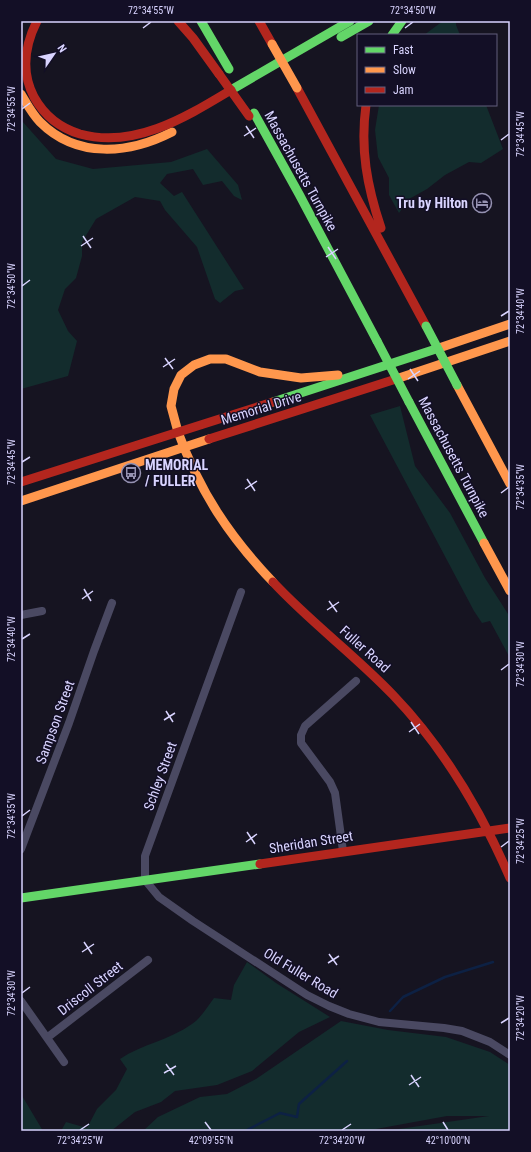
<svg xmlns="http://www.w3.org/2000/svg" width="531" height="1152" viewBox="0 0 531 1152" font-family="'Roboto Condensed',sans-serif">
	<rect width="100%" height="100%" fill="#161421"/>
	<path fill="#132c2d" d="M443,21h13v4l4,10h-36z
		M379,105h107l17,44 -22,14 -12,-1 -24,13 -18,14 -18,10 -10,14 -10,-18v-17l-11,-21 -3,-27z
		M21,117l1,4 34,38 37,10 78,-7 36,-13 31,36 4,15 -8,-4 -12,-15 -19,4 -10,-16 -26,5 -7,9 14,13 8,-4 62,97 -9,2 -15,12 -5,-4 -18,-52 -32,-37 -5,-9 -25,-4 -39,22 -14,23v14l-6,22 -11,11 -7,21 10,21 9,10 -9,35 -47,13z
		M400,406l15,60 35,47 35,65 25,39v41l-20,-37 -8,2 -8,-12 -104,-196z
		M247,962l29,21 54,34 -31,15 -47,39 -35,14 -42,6 -14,11 -26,10 -24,19h-50l5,-9 21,6 10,-19 19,-19 11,-21 -7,-10c22,-15 50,-19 72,-35 9,-6 16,-18 22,-26l17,2 3,-15z
		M341,1021l47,9 58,7 44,15 20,13v66h-125l104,-15h-42l-82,15h-222l15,-14 42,-20 27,-3 29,-15z
		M21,1094l22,37h-22z"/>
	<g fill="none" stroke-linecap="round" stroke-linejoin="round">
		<path stroke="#0d2144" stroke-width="2.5" d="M390,1011l13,-14 42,-20 48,-15
			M245,1131l35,-18 17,4 2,-13 48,-43"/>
		<path stroke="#4a4962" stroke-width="8" d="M241,592l-96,264v24l14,17 34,24 114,74 22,11 20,8 30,8 65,6 18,3 28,11 20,13
			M21,615l21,-4
			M21,849l48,-126 25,-72 18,-48
			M343,851l-8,-58 -5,-11 -29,-39v-8l4,-9 51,-45
			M21,1001l43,61
			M48,1037l100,-77"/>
		<path stroke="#63d668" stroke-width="9" d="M201,21l28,48
			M392,35l10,-14
			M341,37l28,-16
			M231,90l119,-69
			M254,113l45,81 78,147
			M273,402l166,-54
			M409,402l75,141
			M21,898l239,-34"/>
		<path stroke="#ff974d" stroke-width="9" d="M21,94c6,10 11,20 19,28 37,37 89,32 132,10
			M439,348l71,-24
			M396,379l114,-38
			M457,385l53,99
			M178,432c22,60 51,104 95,150
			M178,432l-7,-26 3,-17 7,-14 13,-10 16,-6h16l34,13 41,6 37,-3
			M21,501l188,-62
			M484,543l26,48"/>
		<path stroke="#b3261e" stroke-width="9" d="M37,21c-12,24 -16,51 -3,76 10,18 26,31 46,37 55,15 106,-17 151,-44
			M178,21l15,17 26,36
			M259,21l13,23
			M297,88l129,238
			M366,105c-6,44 1,81 15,123
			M209,439l187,-60
			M21,482l252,-80
			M273,582c37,40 82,73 120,113 51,53 88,116 117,183
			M260,864l250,-36"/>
		<path stroke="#63d668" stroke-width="9" d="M426,326l31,59
			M377,341l32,61"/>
		<path stroke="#ff974d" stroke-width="9" d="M272,44l25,44"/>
		<path stroke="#b3261e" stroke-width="9" d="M219,74l30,42"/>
	</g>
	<path fill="none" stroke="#d9d4ff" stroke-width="1.5" d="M143,28l8,-6M405,28l8,-6M22,109l8,-6M246,126l8,12M244,136l12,-8M501,140l8,-6M83,236l8,12M81,246l12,-8M328,247l8,12M326,257l12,-8M22,286l8,-6M501,316l8,-5M165,358l8,11M163,367l12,-8M410,369l8,12M408,379l12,-8M22,462l8,-5M247,479l8,12M245,489l12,-8M501,493l8,-6M84,589l7,12M82,599l11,-8M329,601l8,11M327,610l12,-8M22,639l8,-5M501,670l8,-6M166,711l7,11M164,720l11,-7M411,722l8,12M409,732l11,-8M22,816l8,-6M247,832l8,12M246,842l11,-8M501,847l8,-6M84,942l8,12M82,952l12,-8M329,954l8,11M328,963l11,-7M22,993l8,-6M501,1023l8,-5M166,1064l8,11M164,1073l12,-7M411,1075l8,12M409,1085l12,-8M205,1122l6,8M443,1122l5,8M80,1130l9,-6M342,1130l9,-6"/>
	<defs>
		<g id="hotel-ring" transform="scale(1)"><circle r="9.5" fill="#130f26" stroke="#9591b1" stroke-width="1.5"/><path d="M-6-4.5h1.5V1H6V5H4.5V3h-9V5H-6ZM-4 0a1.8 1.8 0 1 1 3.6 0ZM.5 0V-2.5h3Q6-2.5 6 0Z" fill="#9591b1"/></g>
		<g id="bus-ring" transform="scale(1)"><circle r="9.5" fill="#130f26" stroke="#9591b1" stroke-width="1.5"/><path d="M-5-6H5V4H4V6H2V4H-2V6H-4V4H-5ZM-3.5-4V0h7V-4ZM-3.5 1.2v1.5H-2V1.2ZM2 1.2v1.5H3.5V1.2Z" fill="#9591b1"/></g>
	</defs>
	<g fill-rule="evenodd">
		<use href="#hotel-ring" x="482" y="203"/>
		<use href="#bus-ring" x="131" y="473"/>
	</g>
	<g text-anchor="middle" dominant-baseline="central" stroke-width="3" stroke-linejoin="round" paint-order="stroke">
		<g font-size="14" fill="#d9d4ff" stroke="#130f26">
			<text transform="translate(301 171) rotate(61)">Massachusetts Turnpike</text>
			<text transform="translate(261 408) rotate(-17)">Memorial Drive</text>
			<text transform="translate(454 457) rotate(62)">Massachusetts Turnpike</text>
			<text transform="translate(365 649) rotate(42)">Fuller Road</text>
			<text transform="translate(55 722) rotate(-70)">Sampson Street</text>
			<text transform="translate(160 776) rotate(-70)">Schley Street</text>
			<text transform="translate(311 842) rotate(-9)">Sheridan Street</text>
			<text transform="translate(301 973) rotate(31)">Old Fuller Road</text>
			<text transform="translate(90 988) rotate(-38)">Driscoll Street</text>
		</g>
		<g font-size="14" font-weight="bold" fill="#d9d4ff" stroke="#130f26" text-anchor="end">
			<text x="468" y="203">Tru by Hilton</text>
			<text x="145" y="465" text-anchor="start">MEMORIAL<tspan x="145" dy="16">/ FULLER</tspan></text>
		</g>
	</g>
	<rect width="531" height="1152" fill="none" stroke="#130f26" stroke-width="44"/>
	<rect x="357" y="34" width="140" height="72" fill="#130f26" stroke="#625e7d"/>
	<rect x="365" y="47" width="20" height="6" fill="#63d668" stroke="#625e7d"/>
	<text x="393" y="54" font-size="12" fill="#d9d4ff">Fast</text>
	<rect x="365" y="67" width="20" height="6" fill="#ff974d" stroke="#625e7d"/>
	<text x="393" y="74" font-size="12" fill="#d9d4ff">Slow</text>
	<rect x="365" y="87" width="20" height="6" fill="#b3261e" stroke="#625e7d"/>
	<text x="393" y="94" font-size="12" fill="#d9d4ff">Jam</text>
	<g transform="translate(54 54) rotate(56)" stroke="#130f26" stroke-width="3" paint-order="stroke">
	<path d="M0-3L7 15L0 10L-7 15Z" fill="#d9d4ff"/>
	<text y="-6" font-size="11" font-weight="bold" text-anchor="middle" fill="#d9d4ff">N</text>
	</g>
	<rect x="22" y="22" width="487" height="1108" fill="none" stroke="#d9d4ff" stroke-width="1.5"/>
	<g font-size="10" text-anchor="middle" fill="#d9d4ff">
		<text x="151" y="14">72°34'55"W</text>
		<text x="413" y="14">72°34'50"W</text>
		<text transform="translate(11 109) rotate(-90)" y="4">72°34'55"W</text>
		<text transform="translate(520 134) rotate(-90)" y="4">72°34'45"W</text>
		<text transform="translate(11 286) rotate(-90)" y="4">72°34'50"W</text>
		<text transform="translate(520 311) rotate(-90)" y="4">72°34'40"W</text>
		<text transform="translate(11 462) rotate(-90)" y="4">72°34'45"W</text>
		<text transform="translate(520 487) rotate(-90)" y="4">72°34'35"W</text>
		<text transform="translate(11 639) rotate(-90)" y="4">72°34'40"W</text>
		<text transform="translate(520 664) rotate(-90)" y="4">72°34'30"W</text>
		<text transform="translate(11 816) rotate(-90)" y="4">72°34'35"W</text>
		<text transform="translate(520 841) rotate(-90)" y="4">72°34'25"W</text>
		<text transform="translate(11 993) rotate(-90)" y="4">72°34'30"W</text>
		<text transform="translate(520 1018) rotate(-90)" y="4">72°34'20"W</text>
		<text x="80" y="1144">72°34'25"W</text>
		<text x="211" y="1144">42°09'55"N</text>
		<text x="342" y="1144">72°34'20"W</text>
		<text x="448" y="1144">42°10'00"N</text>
	</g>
</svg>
